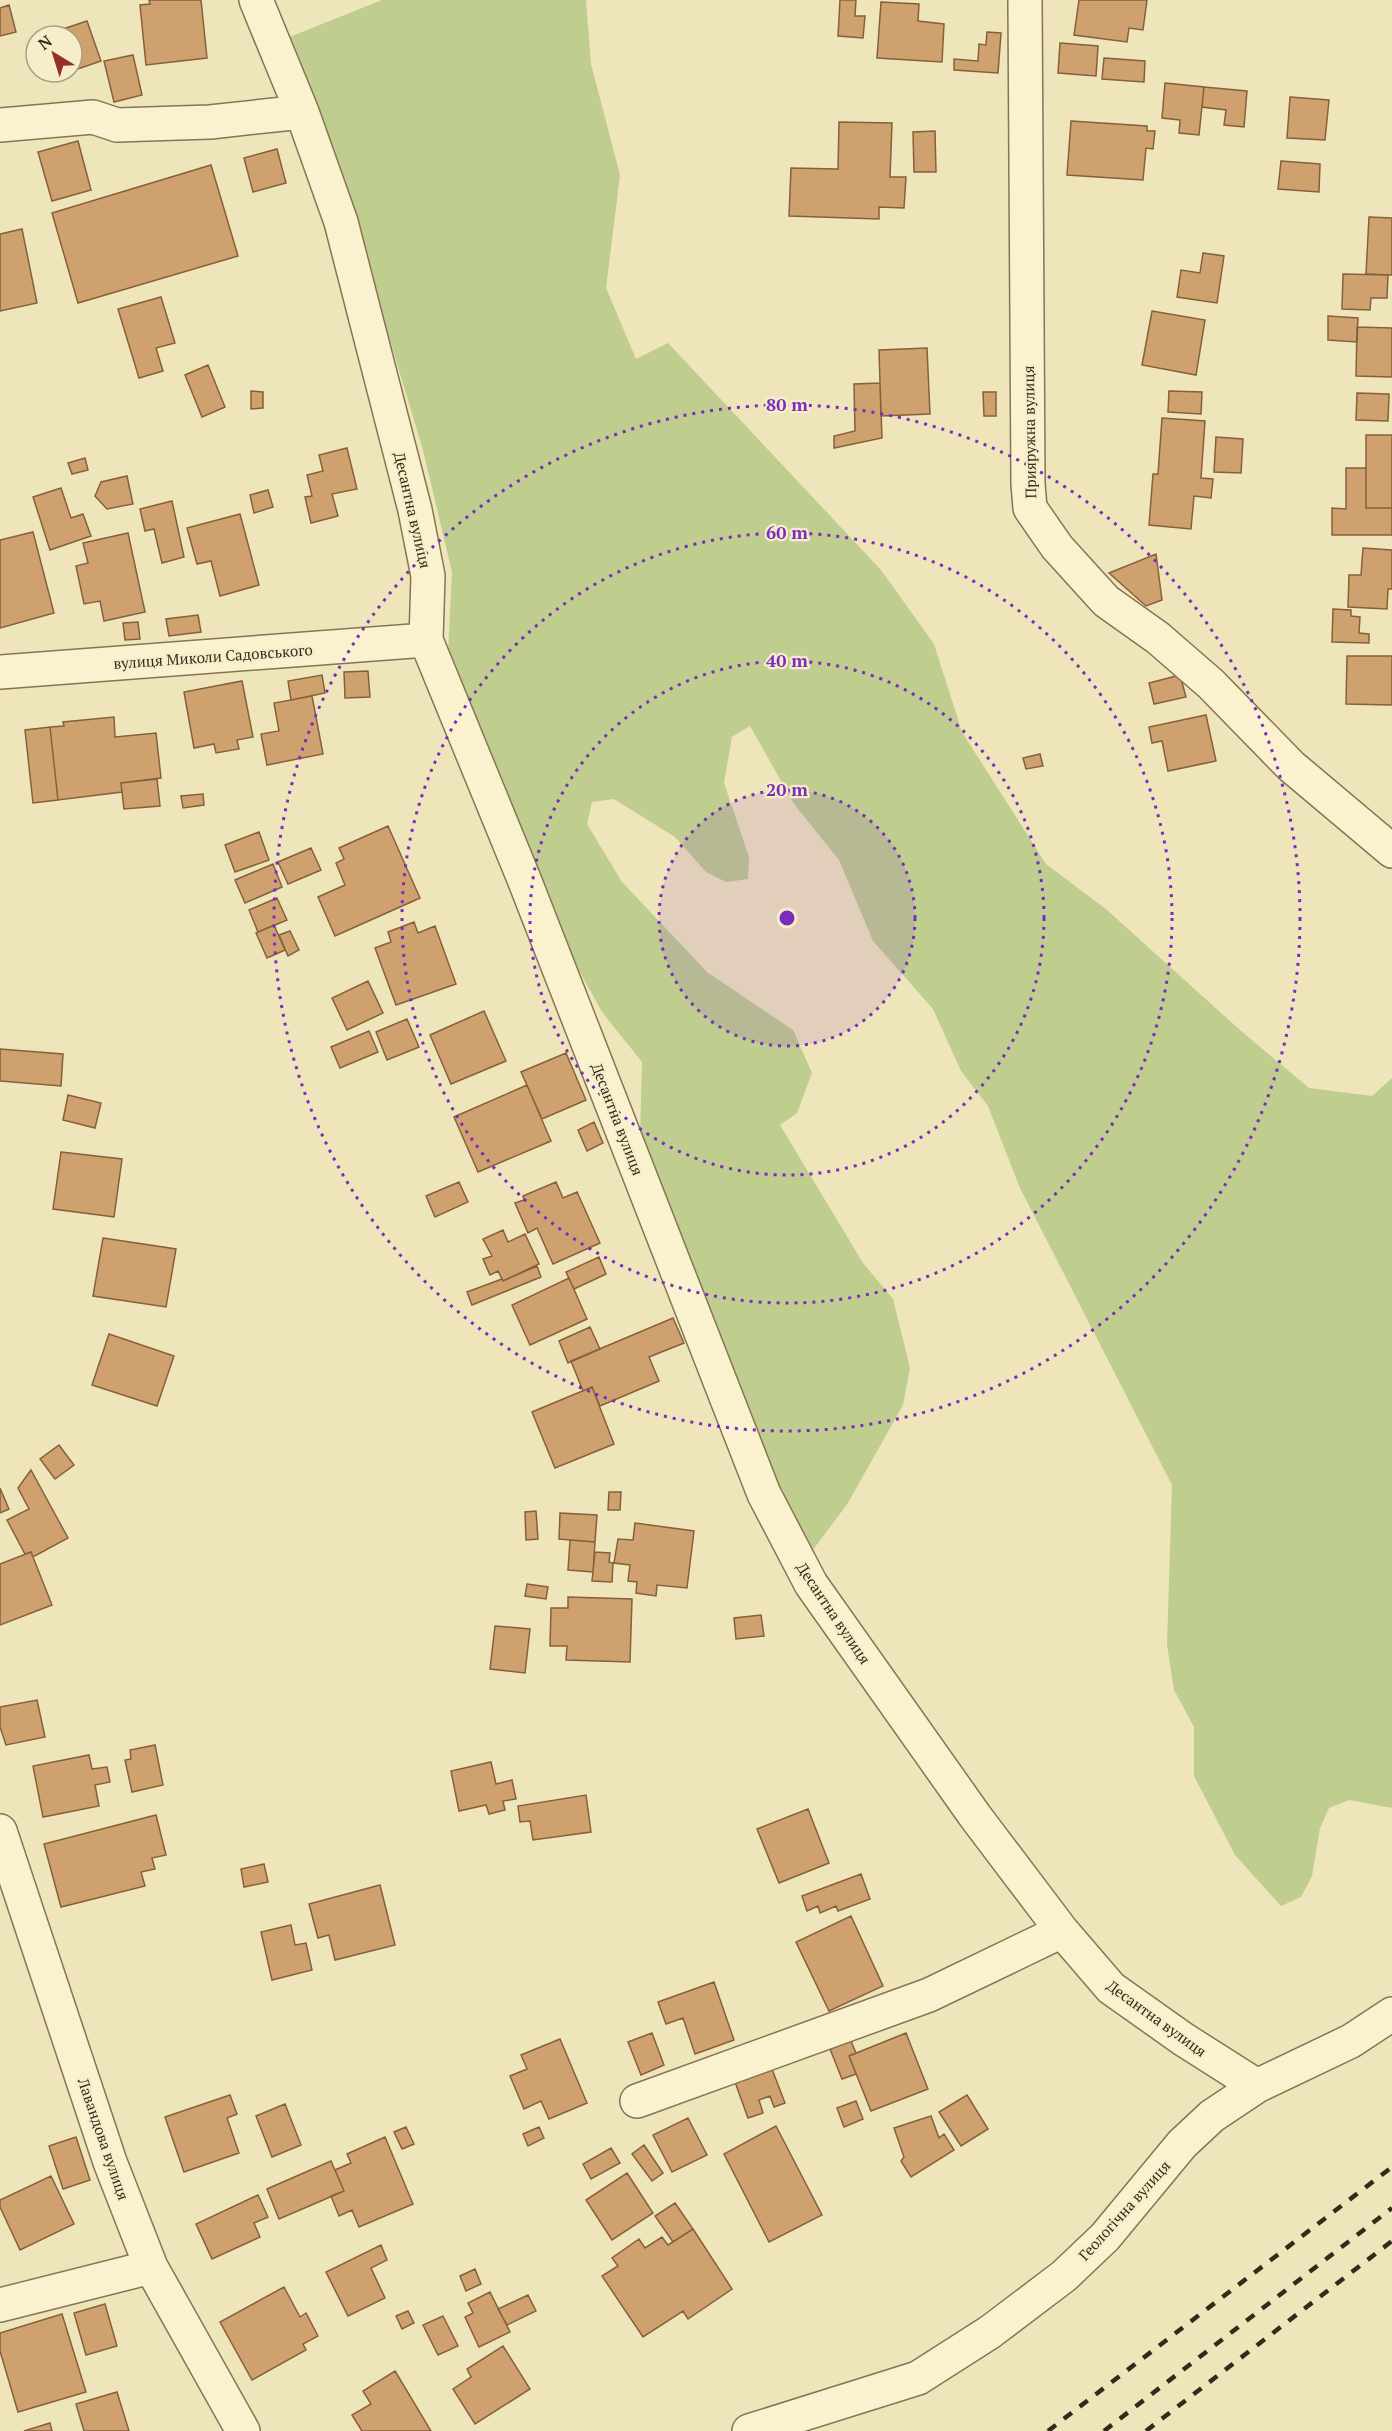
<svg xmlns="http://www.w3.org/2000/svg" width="1392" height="2431" viewBox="0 0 1392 2431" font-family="'PT Serif',serif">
	<rect width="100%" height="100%" fill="#efe5bb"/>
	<path fill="#bfcd8f" d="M382,0h204l5,64 29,111 -14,113 30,71 32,-16 213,227 53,74 28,88 84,132 61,46 133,120 69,58 63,8 20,-18v730l-43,-8 -20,8 -9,20 -8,48 -11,21 -20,9 -46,-51 -41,-79v-49l-20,-37 -7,-45 5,-160 -152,-297 -32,-82 -27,-35 -28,-62 -60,-68 -34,-81 -45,-56 -44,-78 -18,11 -8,46 25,74 -1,22 -22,3 -20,-10 -31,-35 -61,-38 -22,3 -5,22 35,58 85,90 86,58 19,43 -15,40 -17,12 83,138 30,36 17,69 -7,37 -55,98 -39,52 -36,-63 -133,-356 2,-74 -40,-50 -48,-87 -106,-272 4,-81 -29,-122 -75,-249 -61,-163z"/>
	<path fill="#cfa16f" stroke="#86603a" stroke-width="1.5" d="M149,0h52l6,58 -61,7 -6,-60 10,-1z
		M840,0h16l-1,16h10l-2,22 -25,-2z
		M1079,0h68l-4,30 -14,-2 -2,14 -53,-7z
		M881,2l38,2 -1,17 26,3 -2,38 -65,-4z
		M9,5l7,27 -16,4v-28z
		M87,21l14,40 -29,10v-35h-16l-2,-4z
		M987,32l14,1 -3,40 -44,-3v-11l24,2 1,-17 7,1z
		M1060,43l38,3 -2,30 -38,-3z
		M133,55l9,40 -28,7 -10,-41z
		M1104,58l41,3 -1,21 -42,-3z
		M1165,83l39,4 -5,48 -20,-2 1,-13 -18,-2z
		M1204,87l43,4 -3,36 -20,-2 2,-15 -24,-3z
		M1290,97l39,3 -4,40 -38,-2z
		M1071,121l76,5v5h8l-2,18 -7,-1 -3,32 -76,-5z
		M839,122l53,1 -2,54h16l-2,31 -25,-1v12l-90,-3 2,-48 47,1z
		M935,131l1,41h-22l-1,-40z
		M78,141l13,49 -39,11 -14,-49z
		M277,149l9,34 -33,9 -9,-34z
		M1281,161l39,3 -1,28 -41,-3z
		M211,165l27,91 -160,47 -26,-90z
		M1369,217l23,1v57l-26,-1z
		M22,229l15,74 -37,8v-77z
		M1203,253l21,3 -7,47 -40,-6 4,-27 19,3z
		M1343,274l45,1 -1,23h-16l-1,12 -28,-1z
		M161,297l14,46 -19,5 7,23 -24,7 -21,-69z
		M1152,311l53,9 -9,55 -54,-10z
		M1328,316l30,2 -1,24 -29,-2z
		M1357,327l35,1v49l-36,-1z
		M927,348l3,66 -49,2 -2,-66z
		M208,365l17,42 -23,10 -17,-42z
		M880,383l2,55 -48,10v-12l21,-5 -1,-47z
		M251,391l12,1v16l-12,1z
		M1169,391l33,1 -1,22 -33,-2z
		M983,392h13v24h-12z
		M1357,393l32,1 -1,27 -32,-1z
		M1162,418l43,3 -4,57 12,1 -2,19 -17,-2 -3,33 -42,-4 4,-51h5z
		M1366,435h26v73h-26z
		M1216,437l27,2 -2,34 -27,-1z
		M347,448l10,41 -25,5 6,22 -27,7 -6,-26 7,-1 -5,-21 16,-4 -4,-16z
		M85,458l3,12 -16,4 -4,-11z
		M1346,468h20v40h26v27h-60v-27l14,1z
		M127,476l6,28 -26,5 -12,-13 6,-14z
		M61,488l10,30 12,-4 8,22 -41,14 -17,-53z
		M268,490l5,17 -19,6 -4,-18z
		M172,501l12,56 -22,6 -8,-34 -9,2 -5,-22z
		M240,514l19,71 -39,11 -9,-35 -14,3 -10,-36z
		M33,532l21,81 -54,15v-88z
		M128,533l17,79 -41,9 -4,-20 -16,3 -8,-38 12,-3 -5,-20z
		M1363,548l29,2v39h-4l-1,20 -39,-2 1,-32h12z
		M1156,554l6,46 -16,6 -37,-33z
		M1333,609l18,1v6l9,1 -1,16 10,1v9l-37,-1z
		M198,615l3,17 -32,4 -3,-17z
		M138,622l2,17 -15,1 -2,-17z
		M1347,656h45v49l-46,-1z
		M368,671l2,26 -25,1 -1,-26z
		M322,675l3,18 -34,7 -3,-19z
		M1180,675l6,22 -32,7 -5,-21z
		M242,681l11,56 -16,3 2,9 -23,4 -2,-9 -20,4 -10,-56z
		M312,696l11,58 -56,11 -6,-31 18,-3 -5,-28z
		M1206,715l10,46 -48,10 -6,-30 -10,2 -3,-16z
		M114,717l1,20 41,-4 5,45 -40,5 1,9 -64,8 -8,-73 14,-1 -1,-4z
		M50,727l8,73 -25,3 -8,-73z
		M1040,754l3,12 -17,3 -3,-11z
		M157,779l3,27 -36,3 -3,-26z
		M203,794l1,11 -21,3 -2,-12z
		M388,826l32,72 -85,38 -17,-39 27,-12 -9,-22 8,-4 -5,-11z
		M259,832l10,28 -34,12 -10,-27z
		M311,848l10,22 -33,14 -10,-22z
		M273,864l9,23 -37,16 -10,-23z
		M277,898l10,22 -29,12 -9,-22z
		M414,922l4,11 17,-7 21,58 -60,21 -21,-57 16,-6 -3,-10z
		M274,925l11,25 -18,8 -11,-25z
		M290,931l9,19 -11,6 -9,-21z
		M368,981l15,32 -36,17 -15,-32z
		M484,1011l22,50 -55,23 -21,-49z
		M407,1019l12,28 -32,13 -11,-28z
		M369,1031l9,21 -38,16 -9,-21z
		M0,1049l63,5 -2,32 -61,-5z
		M566,1053l20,47 -44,19 -21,-47z
		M527,1085l24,56 -73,31 -24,-55z
		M68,1095l33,8 -6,25 -32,-8z
		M594,1122l9,21 -16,8 -9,-21z
		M61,1152l61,7 -8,58 -61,-8z
		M459,1182l9,20 -33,15 -9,-21z
		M556,1182l7,16 14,-6 23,51 -47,21 -16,-36 -9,5 -13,-30 9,-3 -1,-4z
		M503,1230l5,12 17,-8 14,30 -36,17 -5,-10 -8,4 -7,-16 9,-3 -9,-17z
		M103,1238l73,11 -10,58 -73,-11z
		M599,1257l7,17 -32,15 -8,-17z
		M537,1266l4,11 -69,28 -5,-13 35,-13 1,2z
		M569,1278l18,41 -57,26 -18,-40z
		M673,1318l11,25 -35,14 10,24 -59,25 -8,-19 -9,4 -12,-30z
		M590,1327l10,22 -32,14 -9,-22z
		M109,1334l65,22 -17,50 -65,-21z
		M592,1387l22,57 -59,24 -23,-56z
		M59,1445l15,20 -19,14 -15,-20z
		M31,1470l37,68 -35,19 -2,-5 -6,2 -18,-34 22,-11 -11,-21z
		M0,1488l9,21 -9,4z
		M609,1492h12l-1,18h-12z
		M536,1511l2,28 -12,1 -1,-28z
		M560,1513l37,2 -2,27 -36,-3z
		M635,1523l59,8 -7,57 -30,-3 -1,11 -20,-3 1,-11 -9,-1 2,-16 -16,-2 4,-24 15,1z
		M570,1540l25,2 -2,30 -25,-2z
		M31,1552l21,53 -52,20v-61z
		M595,1552l15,1 -1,9 4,1 -1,19 -20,-1z
		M527,1584l21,3 -2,12 -21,-3z
		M568,1597l64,2 -2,63 -64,-2 1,-14h-17l1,-38h17z
		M761,1615l3,21 -28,3 -2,-21z
		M495,1626l35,3 -5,44 -35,-4z
		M37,1700l8,37 -39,8 -6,-18v-20z
		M155,1745l8,40 -31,7 -7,-32 6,-1 -1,-9z
		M89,1755l3,14 15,-2 3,15 -15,3 4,21 -56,11 -10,-51z
		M491,1762l5,22 16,-4 4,19 -13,2 2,9 -16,4 -3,-9 -27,6 -8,-40z
		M586,1795l5,37 -58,8 -3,-19 -10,1 -2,-16z
		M808,1809l21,54 -50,20 -22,-54z
		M156,1815l10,40 -14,3 3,11 -14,3 4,14 -84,21 -17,-63z
		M264,1864l4,18 -24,5 -3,-18z
		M861,1874l9,25 -32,12 -2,-5 -16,7 -2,-7 -11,5 -5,-15z
		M380,1885l15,60 -60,15 -6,-25 -11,3 -9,-34z
		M851,1916l32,70 -54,25 -33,-69z
		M291,1925l4,20 11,-2 6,27 -40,10 -11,-48z
		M714,1982l20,58 -39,14 -12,-36 -17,6 -8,-22z
		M652,2033l12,32 -23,10 -13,-33z
		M906,2033l22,56 -57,22 -22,-55z
		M560,2039l27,64 -38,16 -8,-18 -17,8 -14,-33 17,-7 -6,-14z
		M851,2041l5,12 -7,3 7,18 -14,5 -12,-30z
		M772,2069l13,34 -11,4 -4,-11 -11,4 4,13 -15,5 -13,-36z
		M230,2095l7,19 -10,4 12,35 -55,19 -19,-55z
		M967,2095l21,34 -27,17 -22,-34z
		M856,2101l7,18 -19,8 -7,-19z
		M285,2104l16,41 -29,12 -16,-41z
		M931,2116l8,22 5,-4 10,16 -43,27 -10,-16 3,-4 -10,-29z
		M688,2118l19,37 -35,17 -19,-37z
		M776,2126l46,89 -53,27 -45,-88z
		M406,2127l8,17 -12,5 -8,-17z
		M539,2127l5,11 -16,8 -5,-12z
		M76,2137l14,43 -27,9 -14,-43z
		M385,2137l28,67 -54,23 -7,-17 -13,6 -8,-20 13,-5 -9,-21 16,-7 -4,-9z
		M644,2145l19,28 -11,8 -20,-27z
		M611,2148l9,15 -29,16 -8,-15z
		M331,2161l13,30 -65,28 -12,-30z
		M627,2173l26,40 -41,27 -26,-40z
		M51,2176l23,48 -54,26 -20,-43v-7z
		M258,2195l10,22 -14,6 6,14 -48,22 -16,-35z
		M675,2203l18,26 -20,13 -18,-26z
		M693,2229l39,60 -44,30 -5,-8 -40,26 -41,-61 16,-10 -6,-8 27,-19 6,9 17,-11 6,8z
		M381,2245l6,15 -16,8 14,30 -37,18 -22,-44z
		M475,2269l6,15 -15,7 -6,-15z
		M284,2287l16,30 6,-4 12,23 -15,8 3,6 -54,30 -32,-58z
		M490,2292l20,40 -31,15 -14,-30 8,-4 -5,-10z
		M528,2295l8,16 -29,14 -9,-16z
		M105,2304l12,42 -31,9 -12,-42z
		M408,2311l6,12 -12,6 -6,-13z
		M62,2314l24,78 -68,20 -18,-61v-18z
		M443,2316l15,30 -20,9 -15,-30z
		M503,2346l27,43 -55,35 -22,-35 18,-12 -4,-8z
		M395,2371l36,60h-69l-10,-16 19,-11 -8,-13z
		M117,2392l12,39h-45l-8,-27z
		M50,2423l2,8h-28z"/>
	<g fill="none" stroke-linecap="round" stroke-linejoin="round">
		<g stroke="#867455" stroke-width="36">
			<path id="minor" d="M256,0l46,112 39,110 74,288 13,66 -2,64 98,239 240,615 47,90 164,232 87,115 49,57 72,51 74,47
				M1025,0l3,484 2,24 27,39 49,54 52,37 53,46 80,82 101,85
				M0,125l93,-8 24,8 93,-3 92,-10
				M0,672l426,-32
				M0,1831l110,331 41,105 92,164
				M637,2101l292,-106 133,-64
				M0,2305l151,-38
				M749,2431l169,-53 72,-46 74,-56 41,-39 77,-93 30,-28 45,-30 94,-45 41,-27"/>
		</g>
		<use href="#minor" stroke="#faf1ce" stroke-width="33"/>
		<path stroke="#352a1a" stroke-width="4.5" stroke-dasharray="10 10" stroke-linecap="butt" d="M1048,2431l344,-264
			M1104,2431l288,-223
			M1146,2431l246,-190"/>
	</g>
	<circle cx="787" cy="918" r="128" fill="#7b2cbf" fill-opacity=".12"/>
	<g fill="none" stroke="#7b2cbf" stroke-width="3" stroke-dasharray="3 6">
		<circle cx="787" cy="918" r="128"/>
		<circle cx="787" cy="918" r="257"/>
		<circle cx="787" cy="918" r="385"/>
		<circle cx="787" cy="918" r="513"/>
	</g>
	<g text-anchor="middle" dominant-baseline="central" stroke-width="4.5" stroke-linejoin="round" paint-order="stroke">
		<g font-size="15" fill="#352a1a" stroke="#f6eecb">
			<text transform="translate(1029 432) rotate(-91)">Прияружна вулиця</text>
			<text transform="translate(413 510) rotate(77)">Десантна вулиця</text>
			<text transform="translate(213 656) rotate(-4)">вулиця Миколи Садовського</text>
			<text transform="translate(618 1119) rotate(69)">Десантна вулиця</text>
			<text transform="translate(834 1613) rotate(56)">Десантна вулиця</text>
			<text transform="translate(1157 2018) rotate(36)">Десантна вулиця</text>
			<text transform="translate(104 2139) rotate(71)">Лавандова вулиця</text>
			<text transform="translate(1124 2210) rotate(-48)">Геологічна вулиця</text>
		</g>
	</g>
	<circle cx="787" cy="918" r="9" fill="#7b2cbf" stroke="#f6eecb" stroke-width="3"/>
	<g font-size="18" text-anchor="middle" font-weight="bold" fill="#7b2cbf" stroke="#f6eecb" stroke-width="4.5" stroke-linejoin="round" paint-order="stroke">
		<text x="787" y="411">80 m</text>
		<text x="787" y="539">60 m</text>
		<text x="787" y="667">40 m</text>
		<text x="787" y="796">20 m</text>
	</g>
	<g transform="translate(54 54) rotate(322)"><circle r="28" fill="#f6eecb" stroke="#a9a084" stroke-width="1.5"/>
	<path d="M0-4.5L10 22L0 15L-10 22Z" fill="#972e23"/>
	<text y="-9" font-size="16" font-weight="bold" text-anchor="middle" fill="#352a1a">N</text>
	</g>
</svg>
